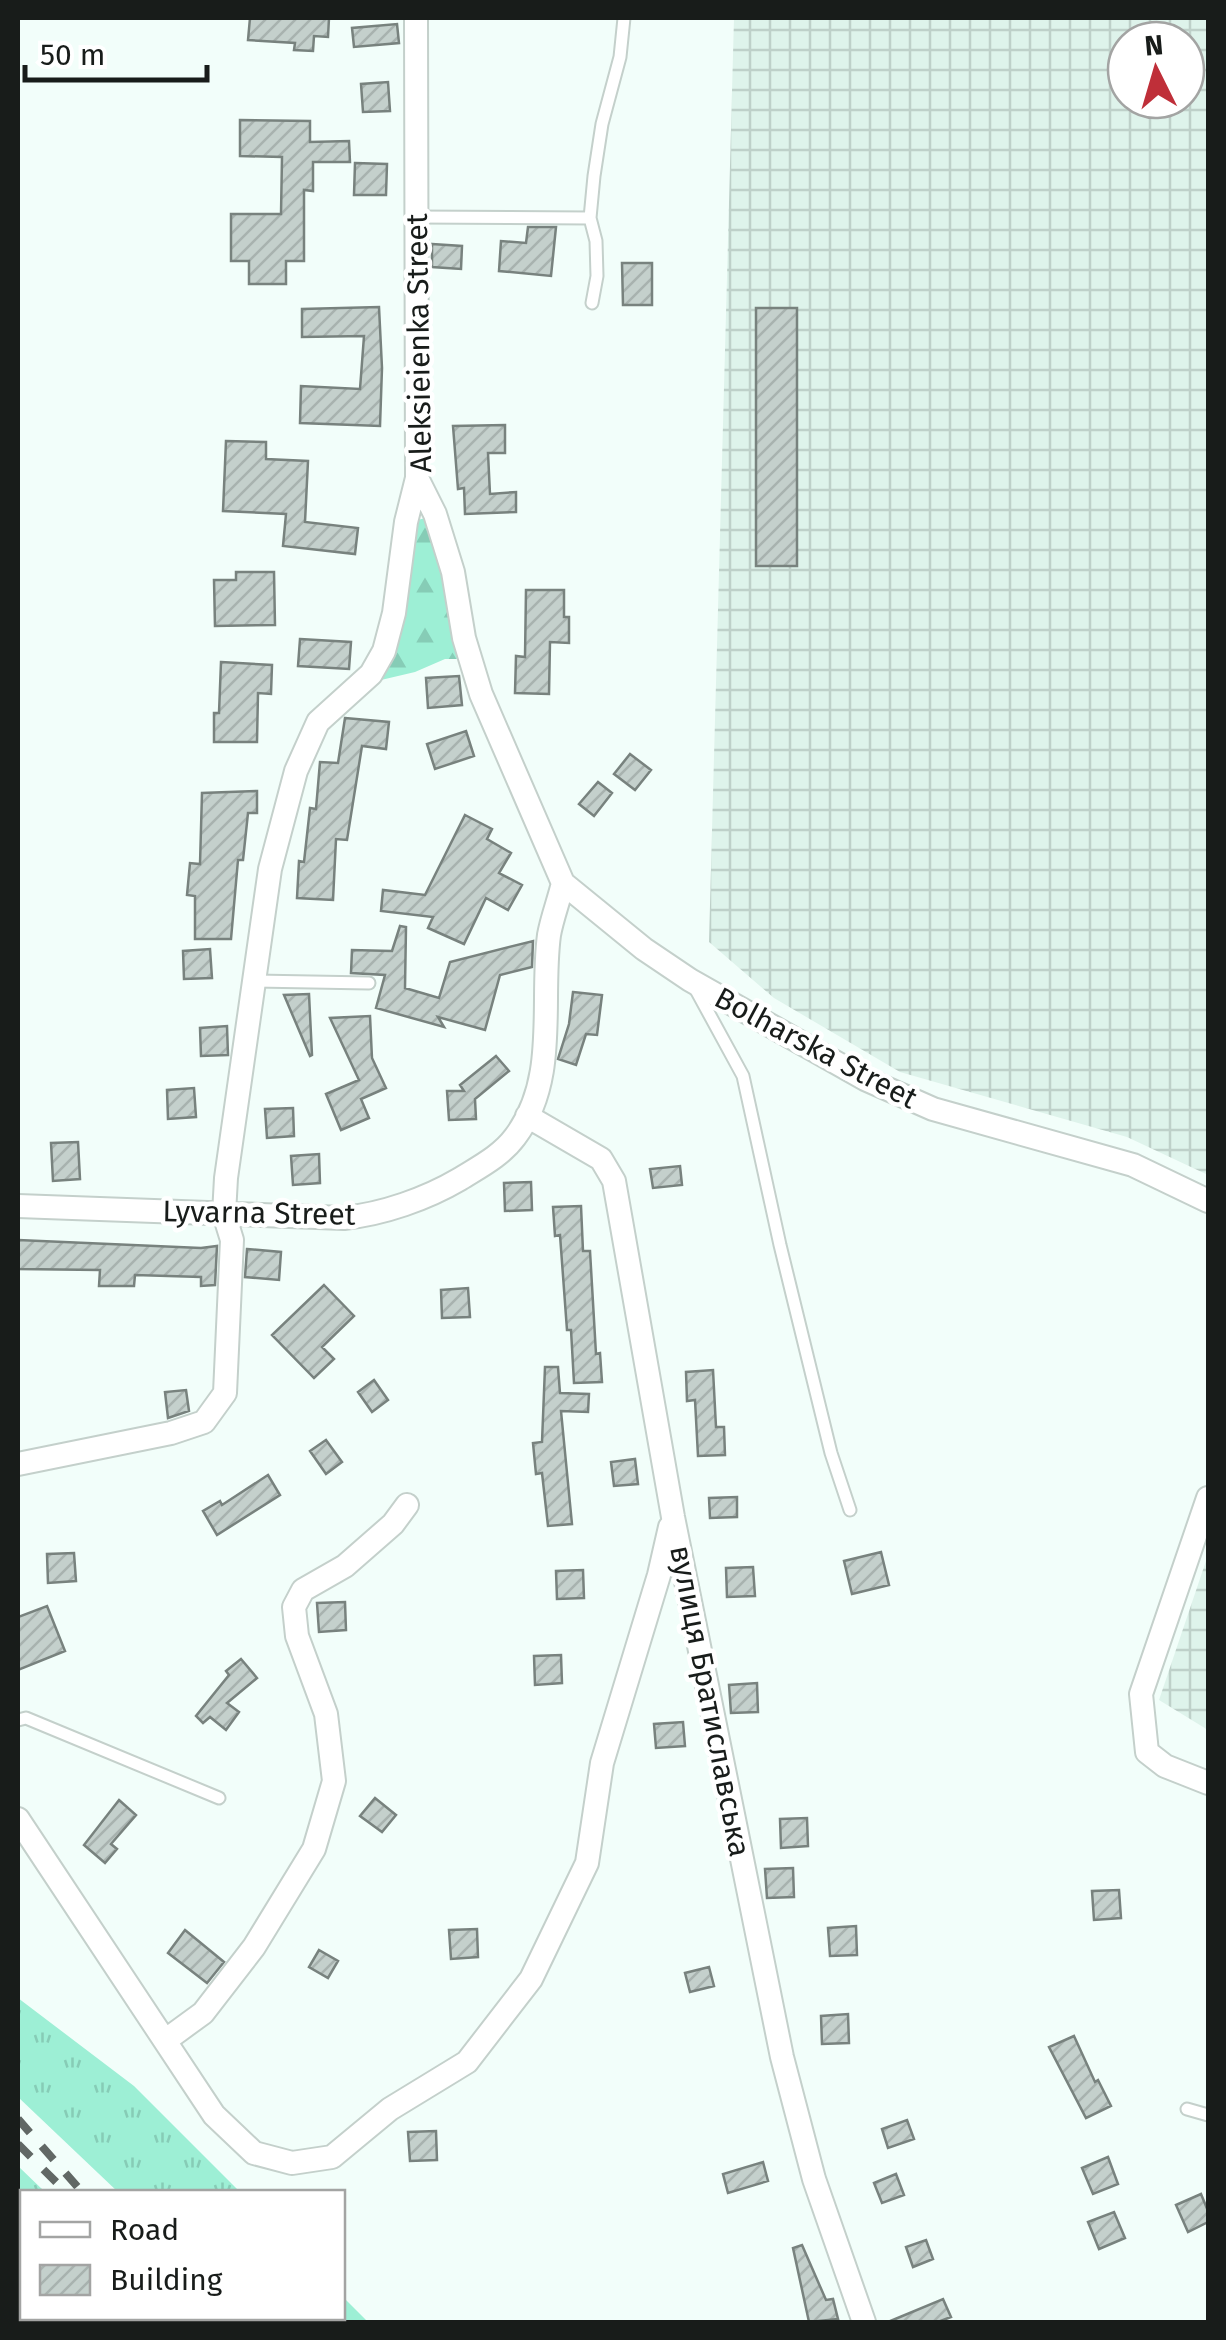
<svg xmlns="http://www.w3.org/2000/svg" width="1226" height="2340" viewBox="0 0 1226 2340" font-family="'Fira Sans',sans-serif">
	<defs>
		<pattern id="industrial-grid" width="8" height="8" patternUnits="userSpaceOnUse" patternTransform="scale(2.5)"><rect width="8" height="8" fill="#def3eb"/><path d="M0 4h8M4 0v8" fill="none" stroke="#bed0c9"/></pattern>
		<pattern id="grass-tufts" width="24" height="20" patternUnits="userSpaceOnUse" patternTransform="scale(2.5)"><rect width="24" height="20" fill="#9defd5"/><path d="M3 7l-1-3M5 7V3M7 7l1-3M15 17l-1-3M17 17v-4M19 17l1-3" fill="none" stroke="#86ccb6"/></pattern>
		<pattern id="forest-firs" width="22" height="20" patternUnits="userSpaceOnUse" patternTransform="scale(2.5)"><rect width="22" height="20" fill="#9defd5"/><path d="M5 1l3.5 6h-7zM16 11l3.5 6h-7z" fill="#86ccb6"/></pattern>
		<pattern id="building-hatch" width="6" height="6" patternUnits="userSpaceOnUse" patternTransform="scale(2.5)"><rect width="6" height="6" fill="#c4d0cc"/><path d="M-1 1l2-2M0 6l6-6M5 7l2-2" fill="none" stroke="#a8b2af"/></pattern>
	</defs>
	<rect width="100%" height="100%" fill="#f2fefa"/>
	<path fill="url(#industrial-grid)" fill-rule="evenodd" d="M734,18h474v1157l-81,-38 -227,-65 -126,-74 -65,-56zM1126,40h60v60h-60z
		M1208,1555v175l-49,-30z"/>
	<path fill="url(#grass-tufts)" d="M18,1998l116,88 106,106h-122l-100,-95z
		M18,2166l27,26h-23v126h150l5,4h-159z
		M343,2297l25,25h-123l-5,-4h102z"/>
	<path fill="url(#forest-firs)" d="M429,517l33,142h-17l-30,13 -34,8 33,-159z"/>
	<path fill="url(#building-hatch)" stroke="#78827e" stroke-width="2.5" d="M250,18h79l-1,19 -14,-1 -1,15 -19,-1 1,-7 -47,-3z
		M397,24l2,19 -45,4 -2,-19z
		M388,82l2,29 -27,1 -2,-28z
		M240,120l70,1v21l39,-1 1,21h-37v29l-9,-1v71h-18v23h-37v-23h-18v-47h50l1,-57 -42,-1z
		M355,163l32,1 -1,31h-32z
		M528,227h28l-5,49 -52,-5 2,-30 25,2z
		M432,244l30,2 -1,23 -29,-2z
		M622,263h30v42h-29z
		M379,307l3,61 -2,58 -80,-3 1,-37 59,3 4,-53 -62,1v-28z
		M756,308h41v258h-41z
		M505,425v28h-17l2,41 26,-2v20l-51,2 -1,-26 -6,1 -5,-63z
		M226,441l40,1v17l42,2 -3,61 53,6 -3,26 -72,-8 3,-32 -63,-3z
		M236,572h38l1,53 -60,1 -1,-46h22z
		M526,590h38v27h5v26l-19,-1 -1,52 -34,-1 1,-37 9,1z
		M300,639l51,3 -2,27 -51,-3z
		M221,662l51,3 -1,29 -13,-1 -1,49h-43v-29h5z
		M459,676l3,29 -34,3 -2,-30z
		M345,718l44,4 -3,27 -24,-3 -15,94 -11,-1 -3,61 -36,-2 2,-37 5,1 6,-54 6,1 4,-47 18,1z
		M466,731l8,25 -39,13 -8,-25z
		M630,754l21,16 -16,20 -21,-16z
		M598,782l14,11 -18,23 -15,-12z
		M257,791v22h-9l-5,47h-5l-7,79h-36v-43l-8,-1 3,-32 10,1 2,-71z
		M465,815l27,14 -5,10 24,14 -12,20 23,12 -14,25 -22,-12 -22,46 -36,-16 5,-11 -52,-6 2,-21 42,5z
		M400,926l6,1 -1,61 34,10 11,-36 83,-21 -1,26 -32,8 -15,55 -47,-13 6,10 -68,-19 9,-33 -34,-2 1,-23 40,1z
		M210,949l2,29 -28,1 -1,-28z
		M573,992l29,3 -5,40 -11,-1 -10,31 -18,-6 11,-35z
		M309,994l3,61 -2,1 -26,-61z
		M370,1016l2,42 14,30 -25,11 8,19 -28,12 -15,-36 33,-14 -29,-62z
		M227,1026l1,29 -27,1 -1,-28z
		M496,1056l13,15 -34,28 1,20 -27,1 -2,-29h17l-4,-6z
		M194,1088l2,29 -28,2 -1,-29z
		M293,1108l1,28 -27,2 -2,-29z
		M78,1142l2,37 -27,2 -2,-38z
		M319,1154l1,29 -27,2 -2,-29z
		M680,1166l2,19 -29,3 -3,-19z
		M531,1182l1,28 -27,1 -1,-28z
		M581,1206l2,45h7l6,103 4,-1 2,29 -28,1 -3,-53h-4l-7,-95 -5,1 -2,-29z
		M18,1240l183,8 16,-2 -2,39 -14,1v-9l-66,-2 -1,11h-35l1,-16 -82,-1z
		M247,1249l34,3 -2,28 -34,-3z
		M324,1285l30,31 -32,31 12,12 -20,19 -42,-43z
		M468,1288l2,29 -28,1 -1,-28z
		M545,1367h13l2,26 29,1 -1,18 -27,-1 11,113 -24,2 -6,-53 -6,1 -3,-31 9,-1z
		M713,1370l3,57h8l1,28 -27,1 -3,-56 -8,1 -1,-29z
		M374,1380l14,20 -16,12 -14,-20z
		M186,1390l3,21 -21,7 -3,-26z
		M326,1440l16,22 -16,12 -16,-23z
		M635,1459l3,25 -24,2 -3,-24z
		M268,1475l12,20 -63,40 -14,-24 17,-10 2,4z
		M737,1497v20l-27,1 -1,-20z
		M881,1552l8,33 -37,9 -8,-33z
		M74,1553l2,28 -28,2 -1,-29z
		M753,1567l2,29 -28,1 -1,-29z
		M583,1570l1,28 -27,1 -1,-28z
		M345,1602l1,28 -27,2 -2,-29z
		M47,1606l18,45 -47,19v-53z
		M561,1655l1,28 -27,2 -1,-29z
		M241,1659l16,19 -30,25 12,9 -13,18 -16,-13 -7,6 -7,-7 33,-41 -3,-4z
		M757,1683l1,29 -27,1 -2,-28z
		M683,1722l2,24 -29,2 -2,-24z
		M375,1798l21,17 -14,17 -22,-16z
		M119,1800l17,15 -25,29 6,5 -12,14 -21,-18z
		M807,1818l1,28 -27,2 -1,-29z
		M793,1868l1,29 -27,1 -2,-29z
		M1119,1890l2,28 -27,2 -2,-29z
		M856,1926l1,29 -27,1 -2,-28z
		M477,1929l1,28 -27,2 -2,-29z
		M185,1930l39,32 -17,21 -39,-30z
		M319,1950l19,11 -10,17 -19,-11z
		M709,1967l5,19 -24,6 -5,-19z
		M848,2014l1,29 -27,1 -1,-28z
		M1074,2036l21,46 3,-2 13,26 -25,12 -37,-71z
		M907,2120l7,19 -26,9 -6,-19z
		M436,2131l1,29 -27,1 -2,-29z
		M1108,2157l10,27 -25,10 -11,-26z
		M763,2162l5,19 -40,12 -5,-19z
		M896,2174l8,21 -22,8 -8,-20z
		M1201,2194l7,17v11l-20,10 -12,-27z
		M1114,2212l11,26 -26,11 -11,-27z
		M926,2240l7,19 -20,8 -7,-20z
		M802,2245l24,55 7,-1 5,20 -29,3 -16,-74z
		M943,2299l8,18 -13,5h-50z"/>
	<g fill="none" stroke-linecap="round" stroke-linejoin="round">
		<g stroke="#c4d0cb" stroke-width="15">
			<path id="service" d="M415,217l175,1
				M592,303l5,-27 -1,-35 -6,-23 4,-42 8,-52 18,-67 4,-39
				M255,981l114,2
				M695,988l48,88 37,169 51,208 19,57
				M18,1720l8,-2 193,80
				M1187,2109l21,6"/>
		</g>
		<g stroke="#c4d0cb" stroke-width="26">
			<path id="minor" d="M416,18l1,460 18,36 18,58 11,66 17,56 82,189 81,66 46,31 175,99 68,30 200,56 75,36
				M527,1116l74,43 13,22 59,336 109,540 32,122 50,143
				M18,1206l326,12c39,-4 82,-19 116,-39 19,-12 41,-23 55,-42 44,-58 25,-135 34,-202 3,-17 10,-35 14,-52
				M18,1464l153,-31 33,-11 21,-29 7,-153 -8,-26 2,-36 44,-309 26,-98 22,-49 53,-48 13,-23 10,-38 12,-91 11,-44
				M1208,1498l-67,196 6,58 18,14 43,17
				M18,1819l196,296 40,38 38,10 40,-6 58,-48 77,-47 64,-83 56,-116 15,-100 57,-188 11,-48
				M166,2040l37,-27 51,-66 60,-98 20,-68 -8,-67 -29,-78 -3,-29 9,-17 42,-24 48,-42 14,-19"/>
		</g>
		<use href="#service" stroke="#fff" stroke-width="11"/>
		<use href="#minor" stroke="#fff" stroke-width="22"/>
		<path stroke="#616865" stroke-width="8" stroke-dasharray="18 18" stroke-linecap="butt" d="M18,2119l64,73
			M18,2144l45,45
			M193,2318l5,4
			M218,2318l5,4"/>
	</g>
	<g text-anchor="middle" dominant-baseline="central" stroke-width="9" stroke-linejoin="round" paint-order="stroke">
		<g font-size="30" fill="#181c1a" stroke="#fff">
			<text transform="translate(419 343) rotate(-91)">Aleksieienka Street</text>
			<text transform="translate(816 1048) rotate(28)">Bolharska Street</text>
			<text transform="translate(259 1213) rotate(1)">Lyvarna Street</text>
			<text transform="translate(710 1701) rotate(79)">вулиця Братиславська</text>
		</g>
	</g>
	<rect width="1226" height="2340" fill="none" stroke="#181c1a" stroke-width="40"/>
	<rect x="20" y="2190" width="325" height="130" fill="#ffffff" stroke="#a3a4a3" stroke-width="2.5"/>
	<rect x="40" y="2222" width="50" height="15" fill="#ffffff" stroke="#a3a4a3" stroke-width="2.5"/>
	<text x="110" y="2240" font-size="30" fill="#181c1a">Road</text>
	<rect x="40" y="2265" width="50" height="30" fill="url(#building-hatch)" stroke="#a3a4a3" stroke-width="2.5"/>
	<text x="110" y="2290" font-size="30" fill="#181c1a">Building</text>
	<g transform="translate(1156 70) rotate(355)"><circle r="48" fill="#ffffff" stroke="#a3a4a3" stroke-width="2.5"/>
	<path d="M0-8L18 38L0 25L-18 38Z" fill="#bf2f39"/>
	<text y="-15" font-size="28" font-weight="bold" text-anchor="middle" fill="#181c1a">N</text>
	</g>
	<path d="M25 65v15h182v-15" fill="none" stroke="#181c1a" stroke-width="5"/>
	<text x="40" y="65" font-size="30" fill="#181c1a" stroke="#ffffff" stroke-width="8" paint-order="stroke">50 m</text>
</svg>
